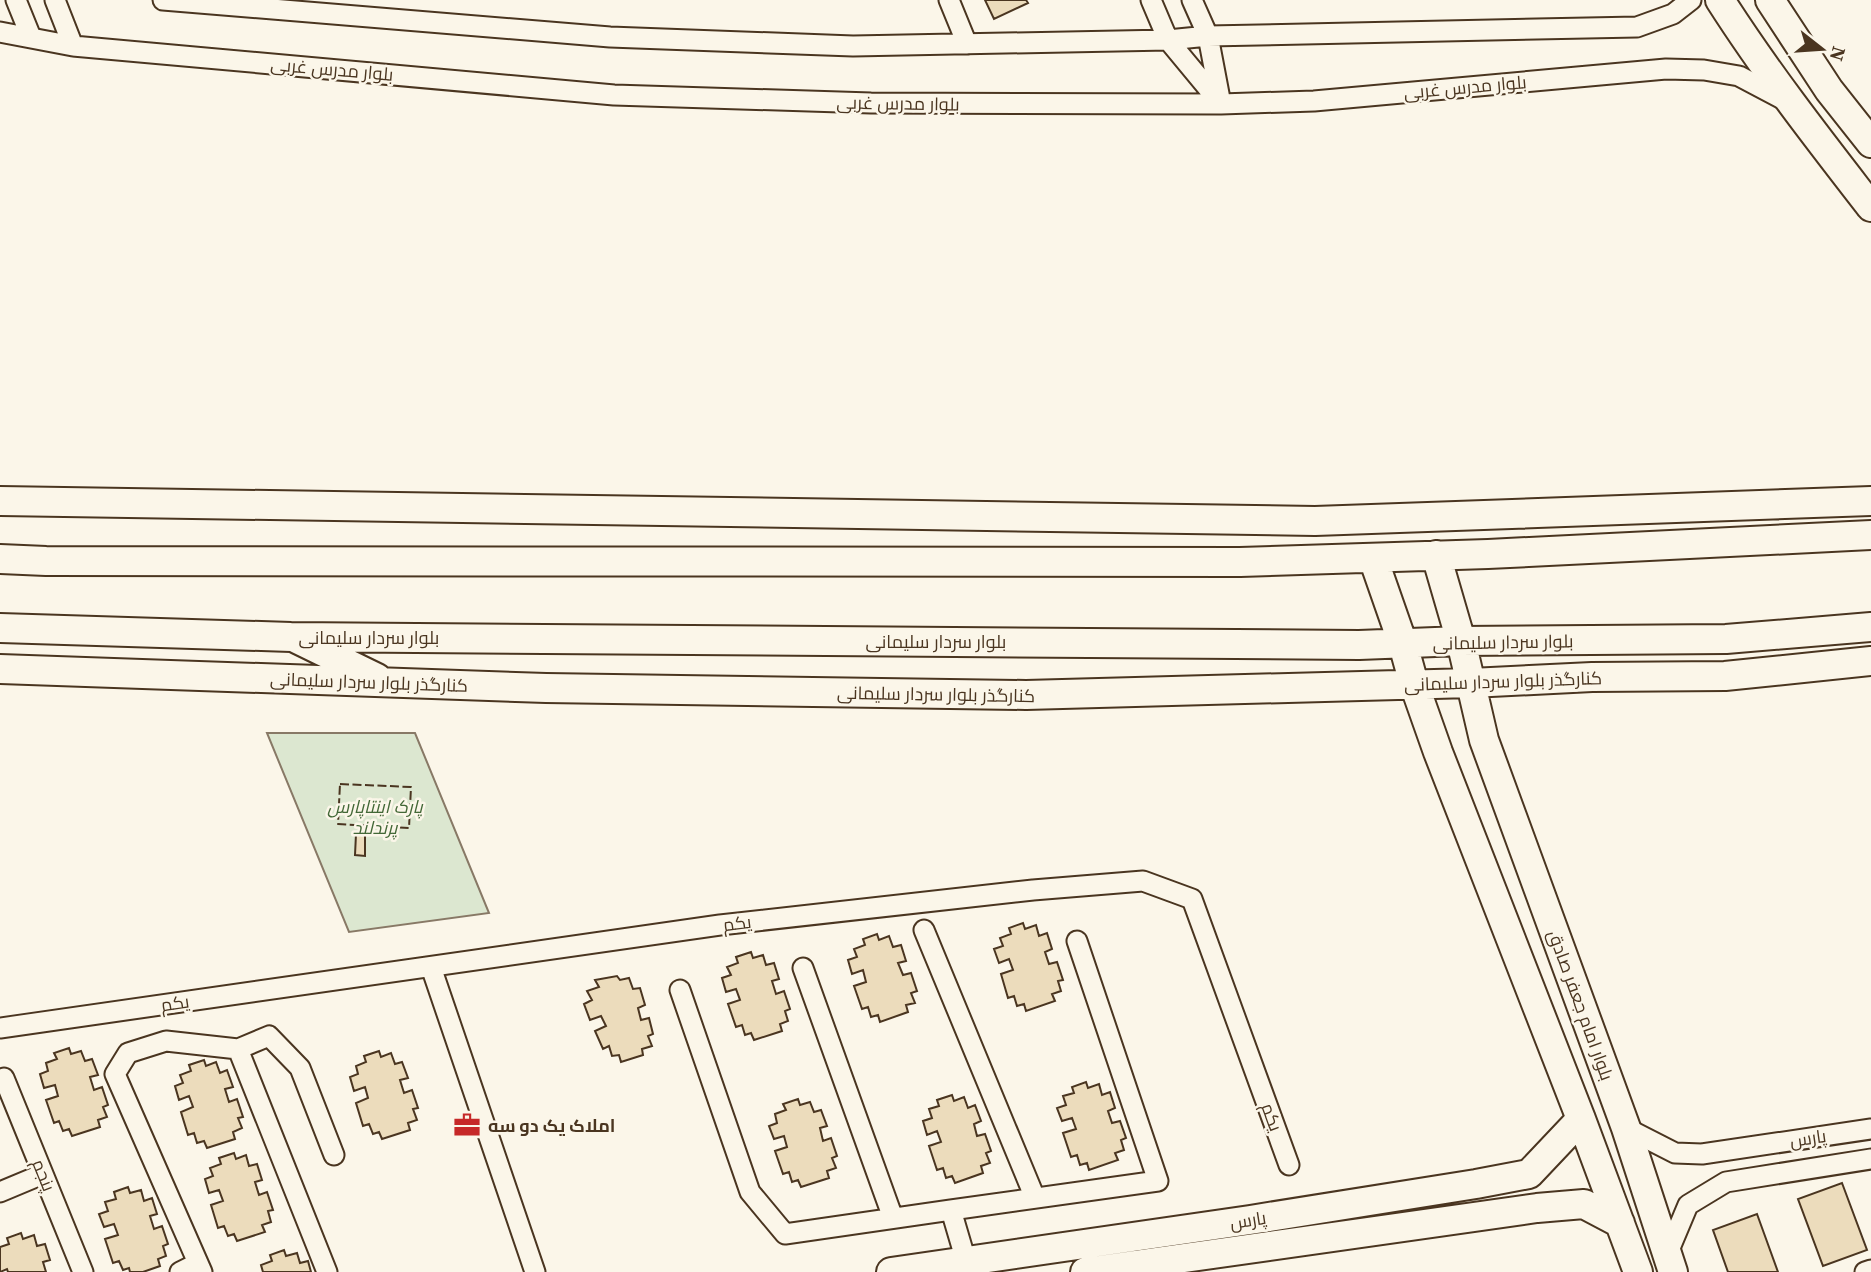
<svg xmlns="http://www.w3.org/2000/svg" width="1871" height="1272" viewBox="0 0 1871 1272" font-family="'Source Serif 4',Cairo,serif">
	<rect width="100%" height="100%" fill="#fbf6e9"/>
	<path fill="#dce7d0" stroke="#887966" stroke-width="2" d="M267,733h148l74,180 -140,19z"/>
	<path fill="#ecdcbc" stroke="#4a3520" stroke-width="2" d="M985,0h41l2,3 -34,16z
		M356,834h9v22l-10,-1z
		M1023,923l2,6 11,-4 3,11 8,-3 5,16 -7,3 4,12 8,-2 6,18 -5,1 3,10 -9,3 3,7 -29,10 -2,-7 -7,2 -3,-10 -6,2 -7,-24 12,-4 -4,-11 -10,4 -5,-14 9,-3 -3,-8 11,-4 -2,-6z
		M877,934l2,6 10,-4 4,11 8,-2 5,16 -8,2 5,12 8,-2 6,18 -6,2 4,10 -9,2 2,7 -28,10 -2,-7 -7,2 -3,-10 -6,2 -8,-23 12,-4 -3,-12 -11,4 -4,-14 9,-3 -3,-8 11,-4 -2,-6z
		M751,952l2,6 10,-3 3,10 8,-2 5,16 -7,2 4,13 8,-3 6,18 -5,2 3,10 -8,3 2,7 -28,9 -3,-7 -6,2 -3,-10 -6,2 -8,-23 12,-4 -4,-11 -10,3 -4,-14 9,-3 -4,-8 11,-4 -2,-6z
		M617,976l3,4 9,-2 4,11 7,-1 5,17 -7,3 3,12 8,-2 4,16 -5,2 4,10 -10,3 1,6 -22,7 -2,-7 -7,1 -3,-10 -6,3 -8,-18 11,-5 -5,-10 -11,4 -6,-16 8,-4 -5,-9 12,-4 -4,-7z
		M69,1048l2,6 10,-3 4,10 7,-2 6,16 -8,2 4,13 8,-3 6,18 -5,2 4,10 -9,3 2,7 -28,9 -3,-7 -6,2 -4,-10 -5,2 -8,-23 12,-4 -3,-11 -11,3 -4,-14 8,-3 -2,-8 11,-4 -3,-6z
		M379,1051l2,6 10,-4 4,11 7,-2 6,16 -8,2 4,13 8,-3 6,18 -5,1 4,11 -9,3 2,7 -28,9 -3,-7 -6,2 -4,-10 -6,2 -7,-23 12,-5 -3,-11 -11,4 -4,-14 8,-3 -2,-8 10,-4 -2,-6z
		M204,1060l2,6 10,-4 4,11 7,-3 6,17 -8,2 4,13 8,-3 6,18 -5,1 4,10 -9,4 2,7 -28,9 -3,-7 -7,2 -3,-10 -6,2 -7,-23 12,-5 -4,-11 -10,4 -4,-14 8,-3 -3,-8 11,-4 -2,-6z
		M1086,1082l2,6 11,-4 3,11 8,-3 5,16 -7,3 4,12 8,-2 6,17 -5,2 3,10 -9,3 3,7 -29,10 -2,-7 -7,2 -3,-10 -6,2 -8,-24 13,-4 -4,-11 -10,3 -5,-13 9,-3 -3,-9 11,-3 -2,-6z
		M952,1095l2,6 10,-4 4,11 7,-3 6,16 -7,3 3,12 8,-2 6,17 -5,2 4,10 -9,3 2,7 -28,10 -3,-7 -6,2 -3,-10 -6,2 -8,-24 12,-4 -4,-11 -10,4 -4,-14 9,-3 -3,-9 10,-3 -2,-6z
		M798,1099l2,6 10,-3 4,10 7,-2 6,16 -7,2 3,13 8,-3 6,18 -5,2 4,10 -9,3 2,7 -28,9 -3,-7 -6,2 -3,-10 -6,2 -8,-23 12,-4 -3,-11 -10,3 -5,-13 8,-3 -2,-9 11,-4 -3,-6z
		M234,1153l2,6 10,-4 3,11 8,-2 5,16 -7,2 4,13 8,-3 6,18 -5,1 3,11 -9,3 3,7 -28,9 -3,-7 -6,2 -4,-10 -6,2 -7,-23 12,-4 -4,-11 -10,3 -4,-14 8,-3 -3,-8 11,-4 -2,-6z
		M1842,1183l25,67 -44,16 -25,-67z
		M128,1187l2,6 11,-3 3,11 8,-3 5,16 -7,2 4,13 8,-3 6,18 -5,2 3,10 -8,3 2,7 -17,6h-13l-1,-4 -6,2 -4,-9 -6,2 -8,-24 13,-4 -4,-11 -10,3 -5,-13 9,-3 -3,-9 11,-3 -2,-7z
		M1757,1214l21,58h-50l-15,-42z
		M21,1233l2,6 11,-4 3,11 8,-2 5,16 -7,2 3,10h-38l-1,-3 -7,3v-25l9,-3 -2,-6z
		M284,1250l2,6 11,-3 3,10 8,-2 3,11h-48l-2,-7 11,-4 -2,-6z"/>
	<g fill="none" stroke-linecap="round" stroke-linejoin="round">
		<g stroke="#4a3520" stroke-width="23">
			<path id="street" d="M16,0l15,37
				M55,0l18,46
				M163,0l447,37 243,9 315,-6 40,-4 429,-9 36,-13 18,-14
				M949,0l18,44
				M1151,0l17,40 53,64
				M1192,0l16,36 12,63
				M0,32l73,14 541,49 257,8 350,1 93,-3 352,-32 38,1 35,6 47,25
				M924,930l111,268
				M431,967l104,305
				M803,968l90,250
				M680,990l70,202 35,42 166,-24 15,51
				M0,1028l720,-103 313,-35 110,-9 49,18 97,266
				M238,1049l31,-13 31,32 34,87
				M4,1078l79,194
				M1626,1128l49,25 27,1 169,-25
				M0,1192l43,-18
				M951,1210l207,-29 -81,-240
				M1667,1255l21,-50 38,-23 145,-23
				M180,1272l18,-9
				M202,1272l-87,-198 13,-21 38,-12 72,8 89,223
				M1865,1272l6,-2"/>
		</g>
		<g stroke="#4a3520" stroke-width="32">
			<path id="secondary" d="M1720,0c46,72 99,140 151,207
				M1770,0l59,90 42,53
				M0,501l1315,20 556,-20
				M1436,555l25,86 23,99 142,388 47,144
				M1373,558l30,86 11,40 24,68 143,367 57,153
				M0,559l46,2 1194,1 248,-8 383,-19
				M0,628l291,9 1068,8 102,-4 265,-2 145,-12
				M297,639l80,39
				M0,669l546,19 480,7 445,-12 121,-6 133,-1 146,-15
				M891,1272l359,-52 226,-36 53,-10 52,-55
				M1085,1272l452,-64 47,-4 36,19"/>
		</g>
		<use href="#street" stroke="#fbf6e9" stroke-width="19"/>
		<use href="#secondary" stroke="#fbf6e9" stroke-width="28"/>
		<path stroke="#4a3520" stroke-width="2" stroke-dasharray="9 3.5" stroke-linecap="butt" d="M340,784l71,3 -2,41 -71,-4z"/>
	</g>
	<defs>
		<g id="office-bare" transform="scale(2.1)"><path d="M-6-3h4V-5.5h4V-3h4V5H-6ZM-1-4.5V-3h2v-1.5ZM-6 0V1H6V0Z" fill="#c62828" stroke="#fbf6e9" stroke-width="2.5" paint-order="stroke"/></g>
	</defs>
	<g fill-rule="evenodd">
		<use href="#office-bare" x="467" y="1125"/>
	</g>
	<g text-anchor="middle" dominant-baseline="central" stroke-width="5" stroke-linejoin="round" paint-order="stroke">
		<g font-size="18" fill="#4a3520" stroke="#fbf6e9">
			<text transform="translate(332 69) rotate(5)">بلوار مدرس غربی</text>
			<text transform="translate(1465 87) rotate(-5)">بلوار مدرس غربی</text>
			<text transform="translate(898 103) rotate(1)">بلوار مدرس غربی</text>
			<text x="369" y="637">بلوار سردار سلیمانی</text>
			<text x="936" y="641">بلوار سردار سلیمانی</text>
			<text transform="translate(1503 642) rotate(-1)">بلوار سردار سلیمانی</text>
			<text transform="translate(1503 681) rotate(-2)">کنارگذر بلوار سردار سلیمانی</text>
			<text transform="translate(369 682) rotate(2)">کنارگذر بلوار سردار سلیمانی</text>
			<text transform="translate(936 694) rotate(1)">کنارگذر بلوار سردار سلیمانی</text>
			<text transform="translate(737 923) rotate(-7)">یکم</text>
			<text transform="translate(175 1003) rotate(-8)">یکم</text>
			<text transform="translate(1581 1005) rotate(70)">بلوار امام جعفر صادق</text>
			<text transform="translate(1272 1117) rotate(70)">یکم</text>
			<text transform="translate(1808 1138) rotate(-8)">پارس</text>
			<text transform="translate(44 1175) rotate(68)">پنجم</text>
			<text transform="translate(1248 1220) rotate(-9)">پارس</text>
		</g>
		<g font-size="18" font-style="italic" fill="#436837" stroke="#fbf6e9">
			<text x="375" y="806">پارک اینتاپارس<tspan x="375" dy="21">پرندلند</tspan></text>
		</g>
		<g font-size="18" font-weight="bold" fill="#4a3520" stroke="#fbf6e9" text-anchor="start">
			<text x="488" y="1125">املاک یک دو سه</text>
		</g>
	</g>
	<g transform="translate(1822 49) rotate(107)" stroke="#fbf6e9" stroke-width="5" paint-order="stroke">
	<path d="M0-5L12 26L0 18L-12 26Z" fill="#4a3520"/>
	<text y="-10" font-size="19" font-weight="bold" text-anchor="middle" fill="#4a3520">N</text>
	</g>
</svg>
